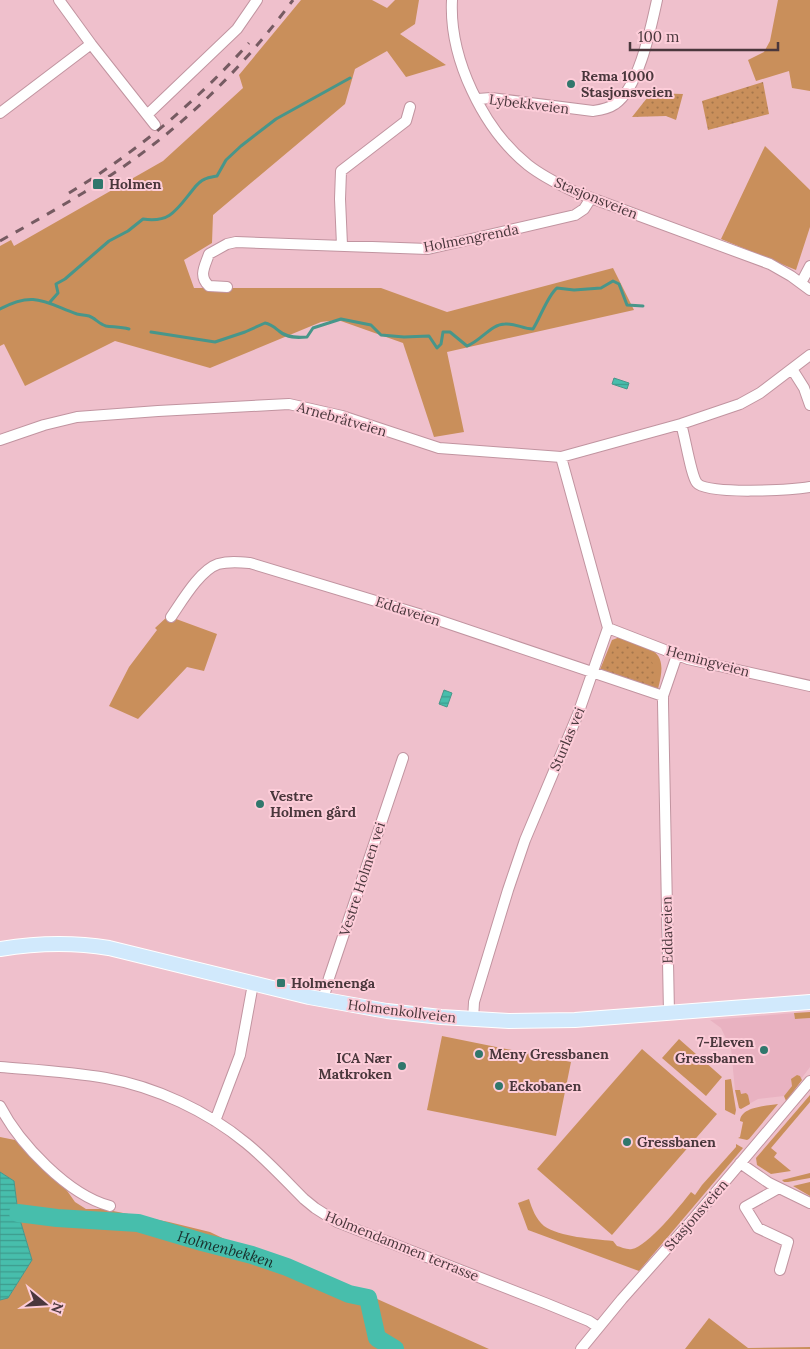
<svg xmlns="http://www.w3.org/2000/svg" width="810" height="1349" viewBox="0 0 810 1349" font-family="Lora,serif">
	<defs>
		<pattern id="park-dots" width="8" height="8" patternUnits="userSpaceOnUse" patternTransform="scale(1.25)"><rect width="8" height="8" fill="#c98f5b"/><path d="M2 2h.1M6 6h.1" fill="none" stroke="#a5764c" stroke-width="1.8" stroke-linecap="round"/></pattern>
		<pattern id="water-rules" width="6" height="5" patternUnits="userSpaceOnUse" patternTransform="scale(1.25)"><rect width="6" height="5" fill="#47beac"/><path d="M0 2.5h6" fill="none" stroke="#3d9b8d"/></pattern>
	</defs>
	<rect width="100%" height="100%" fill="#efc0cc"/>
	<path fill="#e9b2c1" d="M794,1013l1,6 15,-1v49l-9,12 -1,-3 -9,3 1,7 -8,10 -26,3 -18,10 -5,-19 -4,-41 -10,-21 -11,-8z"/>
	<path fill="#c98f5b" d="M301,0h71l15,8 8,-8h24l-4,24 -15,10 46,31 -40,12 -19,-26 -32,18 -10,35 -132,111 -1,28 -28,17 10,28h187l66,24 166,-44 21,42 -187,42 17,80 -30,5 -31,-94 -65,-23 -17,2 -111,46 -95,-27 -90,45 -21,-42 -4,2v-100l11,-6 3,6 149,-85 80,-73 -4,-13z
		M778,0h32v91l-18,-3 -3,-17 -33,10 -8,-21 16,-8 6,-11z
		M765,146l45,44v37l-14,43 -75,-31z
		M168,616l49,18 -13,37 -17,-4 -49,52 -29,-13 20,-39 28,-37 -2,-2z
		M620,637c33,14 49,11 38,52l-5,1 -54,-18 13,-32z
		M810,1012v6l-15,1 -1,-6z
		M442,1036l129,26 -15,74 -129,-26z
		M679,1039l43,38 -16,19 -44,-38z
		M642,1049l75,65 -105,121 -75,-66z
		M797,1075l3,1 2,4 -16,21 -2,-5 8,-10 -1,-7z
		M731,1079l5,31 -1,5 -10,-5v-30z
		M735,1090h5l1,4 5,-1 2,2 2,9 -9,5 -2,-1z
		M810,1095v7l-39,46 6,5 -3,4 17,14 -20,3 -14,-9 -1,-7z
		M778,1104l-29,35 -2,1 -9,-2 2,-1 3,-15 -3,-1c1,-15 27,-15 38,-17z
		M0,1137l15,3 48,45 12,17 11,7h17l66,13 41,10 27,13 53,15 199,89h-489v-49l8,-2 24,-38 -14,-47 -4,-32 -14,-9z
		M736,1144l7,4 -104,123 -111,-41 -10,-27 11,-4c3,10 7,20 15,27 16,11 49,13 69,15l4,5c4,1 10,4 15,3 15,-2 49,-44 59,-57l4,3 7,-10 34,-38z
		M810,1173v5l-22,4h-4l-2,-2z
		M810,1182v14l-17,-10z
		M709,1318l39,30 62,-1v2h-125z"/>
	<path fill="url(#park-dots)" d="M763,82l6,32 -61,16 -6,-29z
		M651,93l32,1 -7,26 -10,-4 -34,1z
		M616,642l32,11 8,18v15l-6,2 -47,-15z"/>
	<path fill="url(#water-rules)" stroke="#48968a" d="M614,378l15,5 -2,6 -15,-5z
		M444,690l8,3 -5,14 -8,-3z
		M0,1172l14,9 4,32 14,47 -24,38 -8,2z"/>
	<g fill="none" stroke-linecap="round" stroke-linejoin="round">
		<path stroke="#48968a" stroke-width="3" d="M50,302l8,-9 -2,-9 9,-5 44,-38 19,-10 15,-12c26,4 33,-8 48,-27 4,-5 8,-11 14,-13 4,-2 8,-2 12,-3l9,-16 15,-14 35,-27 74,-41
			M0,309c34,-18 44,-7 77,5 4,1 8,1 12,2 6,2 10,8 17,10 7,1 15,1 23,3
			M151,332l64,10 30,-10 20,-9c6,1 9,4 14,8 8,7 18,7 28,6l6,-9 28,-9 30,6 10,10 23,2 25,-1 8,12 4,-4 2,-12h7l17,14c14,-5 24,-22 38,-22 10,-1 18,5 28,5 7,-11 15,-34 24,-41l17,2 27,-2 12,-7 6,3 8,21 16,1"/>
		<path stroke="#47beac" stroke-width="18" id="s1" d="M18,1213l39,5 81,5 64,19 50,13 35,12 62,27 19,4 9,40 18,11"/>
		<g stroke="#c194a0" stroke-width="12">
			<path id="minor" d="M452,0c-3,58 31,129 76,165 14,11 30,19 47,27l195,72 21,12 19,14
				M91,44l64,81
				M478,99l13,-1 102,13c7,-1 15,-2 22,-7 24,-16 36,-77 42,-104
				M0,113l91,-69 -32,-44
				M148,114l89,-85 20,-29
				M342,245l-2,-46 1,-28 65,-50 4,-14
				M801,283l9,-17
				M227,287l-18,-1c-11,-10 -4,-20 0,-32l18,-10 9,-2 192,7 147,-34 9,-6 7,-11
				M792,369l12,19 6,17
				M681,424c4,12 10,52 16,59 9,12 96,7 113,4
				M0,440l44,-15 33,-8 81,-6 131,-7 53,12 97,32 122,9 120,-33 59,-20 20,-11 50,-38
				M171,617c11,-16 29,-47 47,-53 11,-3 21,-2 32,-1l182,55 231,78
				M608,628l80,31 122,27
				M323,1000l6,-22 74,-220
				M669,1013l-6,-310v-7l14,-41
				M473,1020l1,-18 34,-112 17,-50 53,-126 30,-86 -47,-171
				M0,1067c35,3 71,5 106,11 50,9 101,33 140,65 21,17 39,37 58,56l11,9 22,14 208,81 44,18 9,6
				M0,1106c19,37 68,89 110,100
				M215,1121l25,-66 13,-71
				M740,1163l29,20 41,20
				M779,1188l-34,19 13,21 30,14 -8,28
				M581,1349l41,-50 72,-81 116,-137"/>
		</g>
		<g stroke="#fff" stroke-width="16">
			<path id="major" d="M0,949c37,-6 72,-7 109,-1l200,49 78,14 54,6 68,4 66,-1 235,-18"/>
		</g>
		<use href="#minor" stroke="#fff" stroke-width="10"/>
		<use href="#major" stroke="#d1e9fc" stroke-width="14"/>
		<path stroke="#765b62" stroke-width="3" stroke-dasharray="9 9" stroke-linecap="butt" d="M69,193c68,-41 128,-92 180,-150
			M0,241c53,-30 106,-59 154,-97 52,-40 100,-91 139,-144"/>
	</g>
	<g fill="#31776c" stroke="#fdcdd9" stroke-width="2">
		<circle cx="571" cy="84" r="5"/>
		<rect x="92" y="178" width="12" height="12" rx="2.5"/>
		<circle cx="260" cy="804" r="5"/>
		<rect x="276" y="978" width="10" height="10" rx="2.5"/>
		<circle cx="764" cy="1050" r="5"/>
		<circle cx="479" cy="1054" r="5"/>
		<circle cx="402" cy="1066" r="5"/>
		<circle cx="499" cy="1086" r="5"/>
		<circle cx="627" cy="1142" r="5"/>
	</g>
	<g text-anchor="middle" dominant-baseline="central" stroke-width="4" stroke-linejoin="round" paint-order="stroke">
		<g font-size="14" font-weight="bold" fill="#4a373c" stroke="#fdcdd9" text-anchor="start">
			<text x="581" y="76">Rema 1000<tspan x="581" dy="16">Stasjonsveien</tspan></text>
			<text x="109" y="184">Holmen</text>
			<text x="270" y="796">Vestre<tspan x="270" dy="16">Holmen gård</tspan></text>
			<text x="291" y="983">Holmenenga</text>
			<text x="754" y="1042" text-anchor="end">7-Eleven<tspan x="754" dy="16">Gressbanen</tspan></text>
			<text x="489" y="1054">Meny Gressbanen</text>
			<text x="392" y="1058" text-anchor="end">ICA Nær<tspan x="392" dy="16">Matkroken</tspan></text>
			<text x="509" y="1086">Eckobanen</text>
			<text x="637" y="1142">Gressbanen</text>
		</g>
		<g font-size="14" fill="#4a373c" stroke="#fdcdd9">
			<text transform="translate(529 104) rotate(7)">Lybekkveien</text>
			<text transform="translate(596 198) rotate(22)">Stasjonsveien</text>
			<text transform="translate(471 238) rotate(-11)">Holmengrenda</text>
			<text transform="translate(342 419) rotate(16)">Arnebråtveien</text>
			<text transform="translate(408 611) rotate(18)">Eddaveien</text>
			<text transform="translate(708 661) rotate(15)">Hemingveien</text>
			<text transform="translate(567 739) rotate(-67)">Sturlas vei</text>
			<text transform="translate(362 879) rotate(-72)">Vestre Holmen vei</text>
			<text transform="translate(667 930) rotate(-91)">Eddaveien</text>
			<text transform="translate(402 1011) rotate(7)">Holmenkollveien</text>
			<text transform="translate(696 1215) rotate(-49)">Stasjonsveien</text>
			<text transform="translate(402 1246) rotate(22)">Holmendammen terrasse</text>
		</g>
		<g font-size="15" font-style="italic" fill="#192e2b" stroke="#fdcdd9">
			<text stroke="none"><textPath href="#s1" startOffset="212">Holmenbekken</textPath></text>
		</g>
	</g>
	<g transform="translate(45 1304) rotate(108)" stroke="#fdcdd9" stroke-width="4" paint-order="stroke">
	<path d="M0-4L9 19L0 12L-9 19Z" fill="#4a373c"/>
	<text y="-8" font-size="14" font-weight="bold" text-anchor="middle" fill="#4a373c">N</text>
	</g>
	<path d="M630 42v8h148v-8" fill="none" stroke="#4a373c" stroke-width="2.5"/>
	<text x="638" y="42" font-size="15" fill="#4a373c" stroke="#fdcdd9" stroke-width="4" paint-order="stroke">100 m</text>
</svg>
